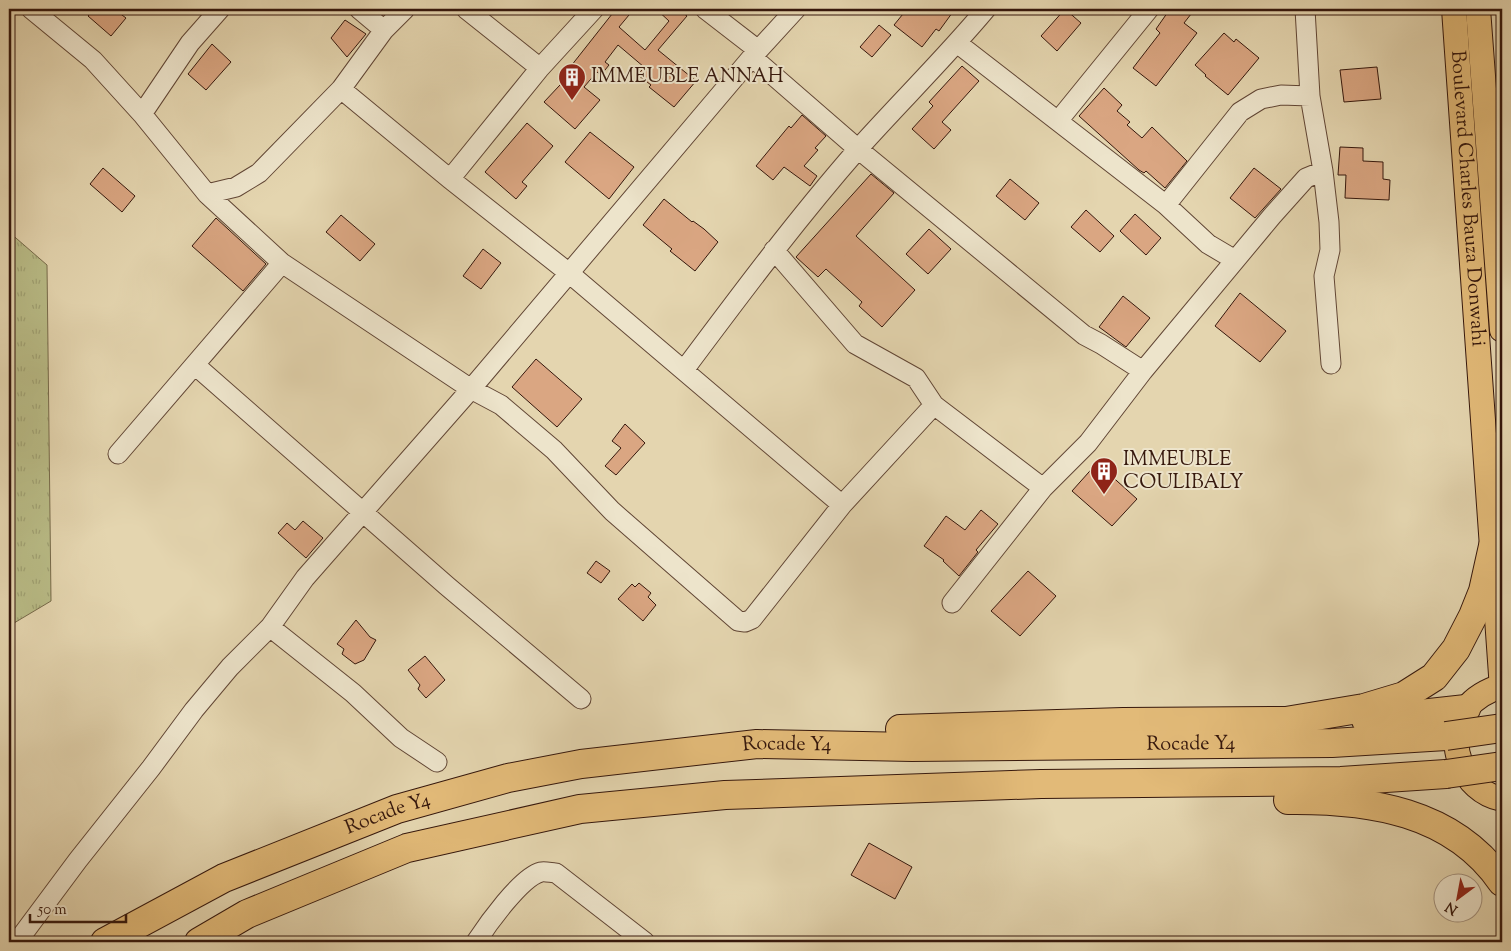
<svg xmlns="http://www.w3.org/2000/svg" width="1511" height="951" viewBox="0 0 1511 951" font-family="'Sorts Mill Goudy',serif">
	<defs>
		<pattern id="grass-tufts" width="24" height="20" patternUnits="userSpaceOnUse" patternTransform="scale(1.25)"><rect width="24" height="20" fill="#b9bc87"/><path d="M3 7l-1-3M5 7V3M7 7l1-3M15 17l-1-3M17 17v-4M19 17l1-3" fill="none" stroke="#a0a173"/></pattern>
	</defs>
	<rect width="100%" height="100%" fill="#e4d5af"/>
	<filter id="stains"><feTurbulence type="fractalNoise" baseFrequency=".004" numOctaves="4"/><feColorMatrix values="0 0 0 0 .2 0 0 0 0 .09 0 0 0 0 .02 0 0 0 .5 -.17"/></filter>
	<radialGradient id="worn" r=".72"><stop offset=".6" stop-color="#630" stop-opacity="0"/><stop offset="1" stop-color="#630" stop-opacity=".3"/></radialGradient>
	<path fill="url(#grass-tufts)" stroke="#776a4a" d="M9,232l38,33 4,336 -42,25z"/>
	<path fill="#daa682" stroke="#35170c" d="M94,9h20l12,9 -15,18 -23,-20z
		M616,9h18l-15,18 26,23 24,-29 -13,-12h22l9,7 -29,34 38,31 -22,26 -25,-20 2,-2 -13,-10 6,-8 -26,-22 -13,17 4,3 -8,10 -4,-3 -13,15 16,13 -25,29 -31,-27 31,-33 -4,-3z
		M907,9h48l-16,22 -3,-2 -14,18 -28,-22z
		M1065,9l16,14 -24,28 -16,-15z
		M1170,9h25l-11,14 13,10 -41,53 -23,-18 27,-35 -4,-4z
		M345,20l21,14 -19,23 -16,-19z
		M879,25l12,10 -19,22 -12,-10z
		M1224,33l10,9 2,-3 23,19 -31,37 -23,-19 1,-1 -11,-10z
		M212,44l19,18 -25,28 -18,-16z
		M962,66l17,15 -37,41 9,8 -17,19 -22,-20 21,-23 -4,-4z
		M1377,67l4,32 -37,3 -4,-32z
		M1104,88l18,17 -5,6 13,11 -3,3 15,13 10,-11 35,34 -22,27 -19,-17 -2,2 -5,-3 -60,-54z
		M802,115l24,21 -11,12 3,2 -14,16 13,10 -7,10 -26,-19 -11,13 -17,-14 33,-40 2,2z
		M527,123l26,23 -31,36 5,4 -11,13 -31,-27z
		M590,132l44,35 -25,32 -44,-37z
		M1340,147l23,1v13l20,1v17l7,1 -1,20 -44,-2 1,-23h-8z
		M103,168l32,28 -13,16 -32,-28z
		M1254,168l27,21 -26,29 -25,-20z
		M871,174l23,19 -38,43 59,54 -33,37 -23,-21 3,-4 -36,-33 -8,8 -22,-20z
		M1010,179l29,24 -14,17 -29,-24z
		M664,199l28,23 1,-1 11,8 14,13 -23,29 -25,-20 2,-2 -29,-24z
		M1086,210l28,26 -14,16 -29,-25z
		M1135,214l26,24 -15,17 -26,-24z
		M341,215l34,29 -15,17 -34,-29z
		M216,218l50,46 -23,27 -51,-45z
		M929,229l22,20 -23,25 -22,-20z
		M483,249l18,14 -20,26 -18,-13z
		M1240,293l46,38 -26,31 -45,-36z
		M1123,296l27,22 -24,29 -27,-20z
		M536,359l46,40 -25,28 -45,-40z
		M625,424l20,19 -29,32 -11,-9 16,-18 -9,-7z
		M1097,463l40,36 -25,27 -40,-35z
		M981,510l17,14 -22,26 2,2 -19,24 -16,-15 1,-1 -20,-14 22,-30 19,14z
		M303,521l20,17 -17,20 -28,-25 9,-10 8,7z
		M596,561l14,10 -9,12 -14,-10z
		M1028,571l28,25 -36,40 -29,-25z
		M639,583l12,10 -3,4 8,8 -13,16 -25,-22 14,-15 3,3z
		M356,620l14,17 6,3 -12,20 -9,4 -13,-10 2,-5 -7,-5z
		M425,656l20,24 -19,18 -8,-9 2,-4 -12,-15z
		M869,843l43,24 -17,32 -44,-24z"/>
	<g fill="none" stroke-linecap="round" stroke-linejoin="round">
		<g stroke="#614635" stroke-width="21">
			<path id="minor" d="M31,9l62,51 49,54 65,80 75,69 189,126 30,16 53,45 58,61 126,110 7,1 7,-3 90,-114 -273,-232 -119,-94 -109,-90 -82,84 -23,14 -29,7
				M466,9l74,59
				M705,9l53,41
				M1305,9l5,87 13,75 6,51 1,28 -6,26 7,88
				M384,30l21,-21
				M957,43l209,162 42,39 27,16
				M752,57l106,92 226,186 17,9 42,27
				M341,89l43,-59 -25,-21
				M142,114l48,-71 30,-34
				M1058,121l91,-112
				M450,179l90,-111 54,-59
				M1166,205l74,-93 21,-13 20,-4 29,1
				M774,250l81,94 61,34 18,27 109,83
				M195,365l252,221 134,113
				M684,370c56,-75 112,-150 174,-221 42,-47 87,-91 128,-140
				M118,454l164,-191
				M842,505l92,-100
				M952,603l91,-115 45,-45 55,-72 129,-155 34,-38 17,-7
				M270,627l83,66 48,45 36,24
				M17,942l61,-82 73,-92 43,-58 36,-43 40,-40 35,-49 166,-189 281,-332 44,-48
				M476,942c11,-17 45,-65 65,-70 4,-1 11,1 15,1l89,69"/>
		</g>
		<g stroke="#35170c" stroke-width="26">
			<g id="major">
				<path id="s1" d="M1454,9l48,680"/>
				<path d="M1478,9l24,321"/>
				<path d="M1502,686c-13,4 -26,10 -35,22 -24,33 -5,83 35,91"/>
			</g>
		</g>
		<g stroke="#35170c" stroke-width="30">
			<g id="highway">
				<path d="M1366,720l100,-11"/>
				<path d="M900,729l223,-7 163,-1 78,-13 40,-12 30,-19 22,-28 17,-33 10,-25 10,-45"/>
				<path d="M1288,800c81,-1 165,11 214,82"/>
				<path id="s2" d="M105,942l119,-64 173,-69 111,-31 73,-14 176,-20 155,3 420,-4 114,-7"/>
				<path d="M199,942l48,-28 160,-66 173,-39 145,-14 316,-11 300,-3 105,-7"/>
			</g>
		</g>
		<use href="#minor" stroke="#ede4cb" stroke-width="19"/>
		<use href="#major" stroke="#e2ba78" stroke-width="24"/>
		<use href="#highway" stroke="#e2ba78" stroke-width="28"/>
		<g stroke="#35170c" stroke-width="30" stroke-linecap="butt">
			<path id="highway-bridge" d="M1446,736l56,-8
				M1446,774l56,-8"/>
		</g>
		<use href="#highway-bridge" stroke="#e2ba78" stroke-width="28"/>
	</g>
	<defs>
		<g id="building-pin" transform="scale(1.4375)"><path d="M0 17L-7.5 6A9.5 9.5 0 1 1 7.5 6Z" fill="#8f2418" stroke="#ede4cb"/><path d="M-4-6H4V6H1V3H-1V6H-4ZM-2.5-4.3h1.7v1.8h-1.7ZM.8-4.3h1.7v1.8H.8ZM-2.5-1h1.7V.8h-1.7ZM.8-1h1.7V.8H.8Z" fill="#fff"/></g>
	</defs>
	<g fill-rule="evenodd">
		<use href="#building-pin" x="572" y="77"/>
		<use href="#building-pin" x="1104" y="471"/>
	</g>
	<g text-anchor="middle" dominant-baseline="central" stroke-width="4" stroke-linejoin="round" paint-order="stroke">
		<g font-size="20" fill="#35170c" stroke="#ede4cb" text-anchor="start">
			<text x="591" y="77">IMMEUBLE ANNAH</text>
			<text x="1123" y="460">IMMEUBLE<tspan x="1123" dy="23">COULIBALY</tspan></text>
		</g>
		<g font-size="20" fill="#35170c" stroke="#ede4cb">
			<text stroke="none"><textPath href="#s1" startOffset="190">Boulevard Charles Bauza Donwahi</textPath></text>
			<text stroke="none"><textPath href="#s2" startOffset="1122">Rocade Y4</textPath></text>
			<text stroke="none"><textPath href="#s2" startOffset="718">Rocade Y4</textPath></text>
			<text stroke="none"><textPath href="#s2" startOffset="311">Rocade Y4</textPath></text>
		</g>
	</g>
	<rect width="1511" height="951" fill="none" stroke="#e4d5af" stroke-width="30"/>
	<rect x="10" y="10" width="1491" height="931" fill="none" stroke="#35170c" stroke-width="2.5"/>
	<rect x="15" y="15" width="1481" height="921" fill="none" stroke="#35170c"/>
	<g transform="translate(1458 898) rotate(212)"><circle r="24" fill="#ede4cb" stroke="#a3927f"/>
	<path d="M0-4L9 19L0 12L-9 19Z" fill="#8f2418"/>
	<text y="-8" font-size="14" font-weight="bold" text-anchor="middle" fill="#35170c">N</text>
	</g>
	<path d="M30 914v8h96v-8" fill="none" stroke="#35170c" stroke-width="2.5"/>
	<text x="38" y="914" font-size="15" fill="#35170c" stroke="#ede4cb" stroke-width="4" paint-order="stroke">50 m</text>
	<rect width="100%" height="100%" filter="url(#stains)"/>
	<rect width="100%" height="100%" fill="url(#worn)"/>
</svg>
